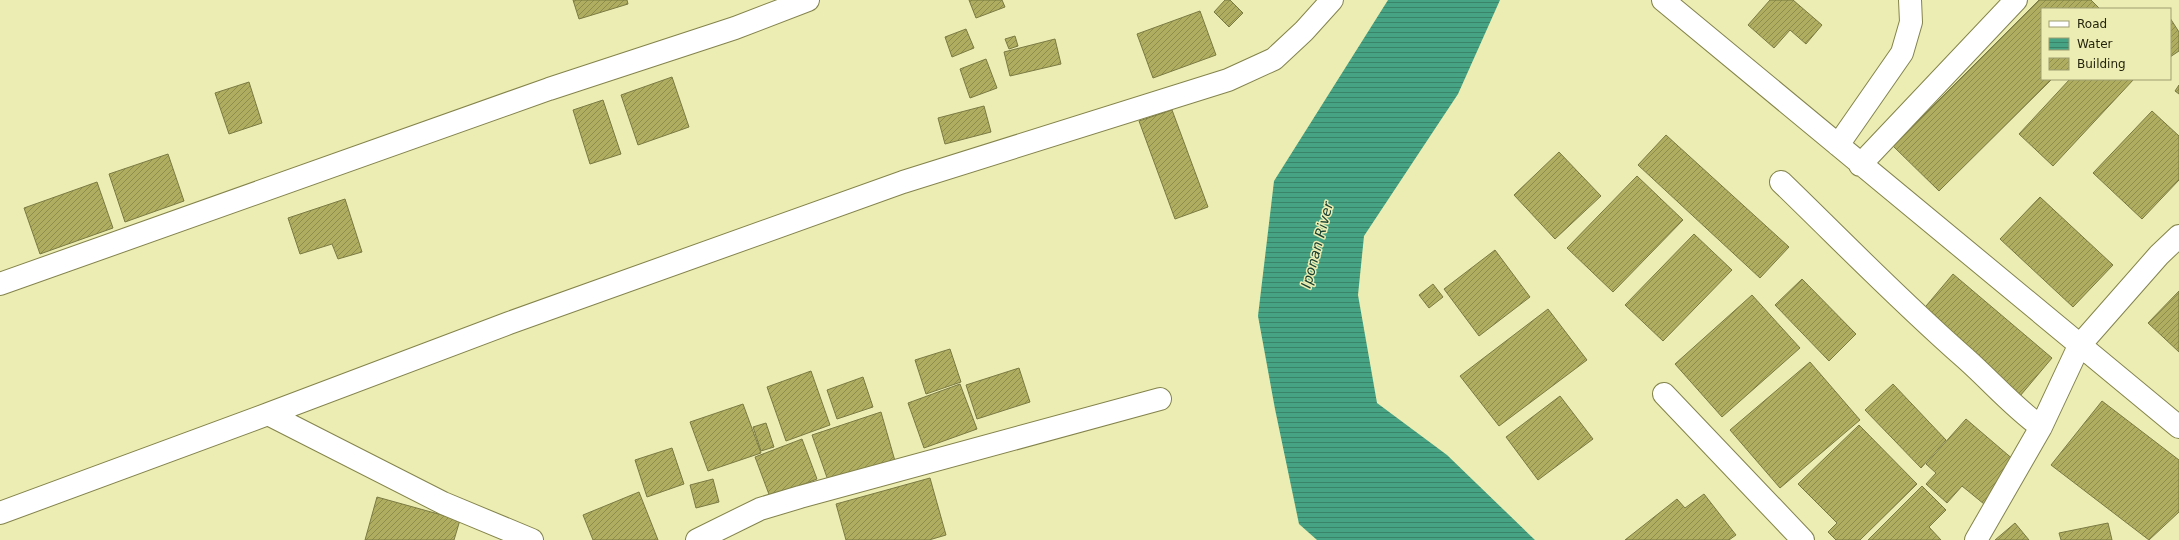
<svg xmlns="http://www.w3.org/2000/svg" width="2179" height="540" viewBox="0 0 2179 540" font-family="'DejaVu Sans',sans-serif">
	<defs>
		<pattern id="water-rules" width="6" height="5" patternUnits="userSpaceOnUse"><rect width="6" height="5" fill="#46a484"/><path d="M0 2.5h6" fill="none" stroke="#3a856a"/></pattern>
		<pattern id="building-hatch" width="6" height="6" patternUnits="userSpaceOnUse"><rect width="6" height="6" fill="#afae60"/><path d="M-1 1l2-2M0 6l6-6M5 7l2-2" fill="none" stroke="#8e8d4e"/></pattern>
	</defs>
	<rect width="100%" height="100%" fill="#ecedb2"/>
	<path fill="url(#water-rules)" d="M1388,0h112l-42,94 -94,142 -6,59 19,108 70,52 88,85h-218l-18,-16 -24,-115 -17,-93 16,-135z"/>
	<path fill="url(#building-hatch)" stroke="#7a7a43" d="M573,0h54l1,4 -49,15z
		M969,0h33l3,7 -29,11z
		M1225,0h5l13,13 -14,14 -15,-15z
		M1770,0h23l29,25 -16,19 -16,-14 -16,18 -26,-23z
		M2039,0h52l9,9h-58v70h10l-113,112 -46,-45z
		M1200,11l16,44 -63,23 -16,-44z
		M2170,18l9,14v19l-9,6z
		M966,29l8,19 -22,9 -7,-20z
		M1015,36l3,10 -9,3 -4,-10z
		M1055,39l6,25 -51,12 -6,-24z
		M986,59l11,29 -27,10 -10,-29z
		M672,77l17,50 -51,18 -17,-50z
		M2070,79h64l-81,87 -34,-32z
		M249,82l13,41 -33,11 -14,-41z
		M2179,85v9l-4,-3z
		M603,100l18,54 -31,10 -17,-54z
		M984,106l7,26 -46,12 -7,-26z
		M1172,110l36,97 -33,12 -36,-98z
		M2152,111l27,25v44l-37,39 -49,-46z
		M1666,135l123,112 -29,31 -122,-113z
		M1559,152l42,44 -46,43 -41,-44z
		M168,154l16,47 -59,21 -16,-48z
		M1637,176l46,44 -70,72 -46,-44z
		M97,182l16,46 -73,26 -16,-46z
		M2040,197l73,68 -40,42 -73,-68z
		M345,199l17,53 -24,7 -6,-15 -32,10 -12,-36z
		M1694,234l38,36 -69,71 -38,-36z
		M1495,250l35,47 -51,39 -35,-47z
		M1953,274l99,84 -32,38 -99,-84z
		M1802,279l54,55 -27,27 -54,-56z
		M1433,284l10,13 -14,11 -10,-13z
		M2179,291v61l-31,-29z
		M1752,295l48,53 -78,69 -47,-53z
		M1548,309l39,51 -88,66 -39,-50z
		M950,349l11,33 -35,12 -11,-34z
		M1810,362l50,58 -80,68 -50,-58z
		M1019,368l11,34 -53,17 -11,-34z
		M811,371l19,54 -44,16 -19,-54z
		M863,377l10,30 -36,12 -10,-29z
		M960,384l17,45 -53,19 -16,-45z
		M1893,384l53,56 -25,28 -56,-58z
		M1560,396l33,43 -55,41 -32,-43z
		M2102,401l77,59v52l-30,28 -98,-75z
		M743,404l18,49 -53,18 -18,-49z
		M881,412l16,56 -67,18 -18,-51z
		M1966,419l49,42 -31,43 -22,-18 -15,17 -21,-19 10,-11 -10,-9z
		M766,423l8,24 -13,4 -8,-24z
		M1859,425l58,59 -57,56h-24l-8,-8 9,-9 -39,-39z
		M802,439l15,40 -47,18 -15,-40z
		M672,448l12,36 -37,13 -12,-37z
		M930,478l16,57 -17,5h-83l-10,-36z
		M713,479l6,23 -23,6 -6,-23z
		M1922,486l24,24 -17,17 12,13h-73z
		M639,492l19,48h-65l-10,-25z
		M1704,494l32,41 -7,5h-104l52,-41 8,9z
		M377,497l83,23 -6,20h-89z
		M2015,523l14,17h-34z
		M2108,523l4,17h-51l-2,-7z"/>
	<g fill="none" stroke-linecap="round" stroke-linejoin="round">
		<g stroke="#83834c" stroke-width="24">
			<path id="minor" d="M1663,0l516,427
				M1838,145l64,-92 9,-31 -1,-22
				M1860,165l156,-165
				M1781,182c61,59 120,120 184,176 26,23 48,49 76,69l38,-81 80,-91 20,-19
				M0,284l549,-195 186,-61 73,-28
				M1664,394l139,146
				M268,414l241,-91 394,-141 325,-102 46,-21 30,-28 28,-31
				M0,513l268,-99 175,89 89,37
				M697,540l63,-31 40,-12 360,-98
				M1976,540l65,-113"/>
		</g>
		<use href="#minor" stroke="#fff" stroke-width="22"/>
	</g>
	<g text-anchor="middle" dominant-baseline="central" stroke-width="3" stroke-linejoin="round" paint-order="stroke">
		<g font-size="14" font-style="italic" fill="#174032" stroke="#ecedb2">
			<text transform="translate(1317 245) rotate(-75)">Iponan River</text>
		</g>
	</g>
	<rect x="2041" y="8" width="130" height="72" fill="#ecedb2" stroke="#9c9d70"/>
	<rect x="2049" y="21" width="20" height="6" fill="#ffffff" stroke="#9c9d70"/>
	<text x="2077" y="28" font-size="12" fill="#25250e">Road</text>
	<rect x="2049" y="38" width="20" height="12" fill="url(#water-rules)" stroke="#9c9d70"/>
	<text x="2077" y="48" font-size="12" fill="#25250e">Water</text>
	<rect x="2049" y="58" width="20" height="12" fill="url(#building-hatch)" stroke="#9c9d70"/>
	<text x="2077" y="68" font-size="12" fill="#25250e">Building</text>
</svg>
